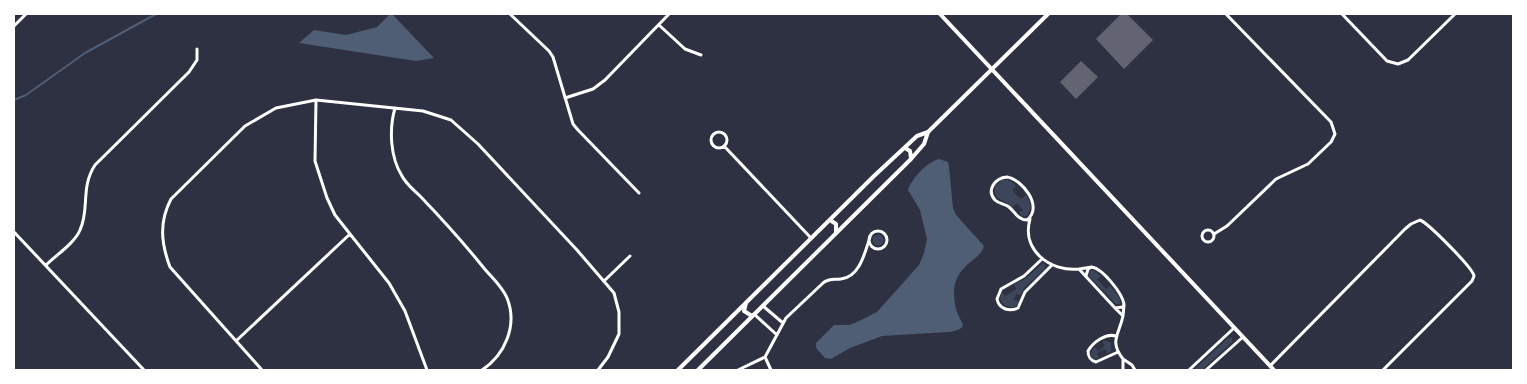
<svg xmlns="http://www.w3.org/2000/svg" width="1527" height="384" viewBox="0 0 1527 384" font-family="'Open Sans',sans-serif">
	<rect width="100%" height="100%" fill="#2d3142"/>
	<path fill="#3c4559" d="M1002,180c7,-1 10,1 14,6l-4,4 9,9 5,-4c5,8 7,15 0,21h-4l-3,-3 4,-3 -6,-7 -4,4c-8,-7 -21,-7 -18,-21z
		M872.5 240a5.5 5.5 0 1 1 11 0a5.5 5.5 0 1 1-11 0Z
		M1043,263l2,2v4l-21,19 -3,7 -5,-1 -2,6 5,2 -5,5h-4l-6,-2 -4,-6 2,-7 3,4 11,-7 -2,-5 11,-5z
		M1093,270l8,6 -4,3 9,10 4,-3 9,11 2,7h-5l-27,-28 1,-5z
		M1228,338h4v4l-30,28h-8z
		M1102,341h5l4,2v8l-3,3 -3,-5 -8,4 2,5 -5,1 -3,-5 1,-4 3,-3 3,4 7,-5z"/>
	<path fill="#4f5d75" d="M390,14h2l42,44 -18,3 -117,-18 15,-13 32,5 31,-8z
		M939,159l9,3 1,5 4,41 3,7 28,31c-4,15 -28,18 -30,45 0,7 1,15 3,21 4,12 14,16 -8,20l-67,4 -32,12 -19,11 -6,-1 -9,-10v-5l18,-18h14l7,-2 22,-11 42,-47 5,-12 3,-14 -7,-29 -12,-20c4,-12 19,-28 31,-31z"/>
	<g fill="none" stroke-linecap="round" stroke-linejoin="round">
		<path stroke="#4f5d75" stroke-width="2" d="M14,100l12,-5 59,-42 71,-39"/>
	</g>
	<path fill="#626471" d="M1121,14h6l26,26 -29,29 -28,-30z
		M1081,61l17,16 -22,22 -16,-17z"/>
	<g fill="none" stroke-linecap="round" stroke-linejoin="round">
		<path stroke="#fff" stroke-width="3" d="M510,14l39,37 4,6 20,67 5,6 61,63
			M1342,14l45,47 11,3 10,-4 47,-46
			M659,25l26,24 16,6
			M14,26l12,-12
			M565,98l28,-9 12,-9 64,-66
			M316,100l-1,61 12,37 8,17 15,19 39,49 16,28 22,59
			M395,108c-6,21 -5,49 7,68 4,8 12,14 18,20 22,23 43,46 63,71 8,10 19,19 24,31 11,27 -2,57 -25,72
			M711 140a8 8 0 1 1 16 0a8 8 0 1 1-16 0Z
			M724,146l87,92
			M1007,177c15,2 37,30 20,43 -9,0 -12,-8 -18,-13 -4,-3 -10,-3 -14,-7 -9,-10 0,-22 12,-23z
			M1030,219c-9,31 20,53 49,50
			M1202 236a6 6 0 1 1 12 0a6 6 0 1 1-12 0Z
			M869 240a9 9 0 1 1 18 0a9 9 0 1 1-18 0Z
			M14,232l130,138
			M1214,234l13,-8 49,-47 32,-15 23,-22 4,-8 -4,-12 -105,-108
			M1042,259l-18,17 -23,13 -4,10c2,10 12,13 21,9l7,-16 26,-26
			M46,265c10,-10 28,-21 34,-35 10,-21 0,-42 15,-65l94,-93 8,-12v-11
			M1086,276l2,-7 4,-2c11,2 30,26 32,37l-1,3 -8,1 -36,-39 13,-2
			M604,281l26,-25
			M763,306l20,17
			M1115,308l8,8 1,-11
			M754,314l23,21
			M1116,336c-10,-3 -23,6 -28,15 0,6 2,9 8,11l22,-10
			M236,341l114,-107
			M765,357l6,13
			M1123,359c-14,-18 -4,-24 0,-43
			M1270,366l135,-137 6,-5 9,-4c8,3 53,48 54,56l-2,5 -89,89
			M262,370l-92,-103c-9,-24 -11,-45 1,-68l74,-73 31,-18 40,-8 107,11 28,9 27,24 99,106 37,43 5,19v22l-11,23 -10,13
			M738,370l27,-13 21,-39 37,-35c6,-5 11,-3 18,-4 19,-2 24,-27 29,-42
			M1123,370v-11l9,6 3,5
			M1189,370l45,-42
			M1206,370l37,-33"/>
		<path stroke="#fff" stroke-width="4" d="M940,14l334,356
			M905,148l5,3 1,7
			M830,220l6,4v8
			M746,303l-2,8 8,5
			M678,370l196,-194 43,-40 11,-4
			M698,370l213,-211 13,-15 4,-12 120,-118"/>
	</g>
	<rect width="1527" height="384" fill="none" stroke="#ffffff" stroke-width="30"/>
</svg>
